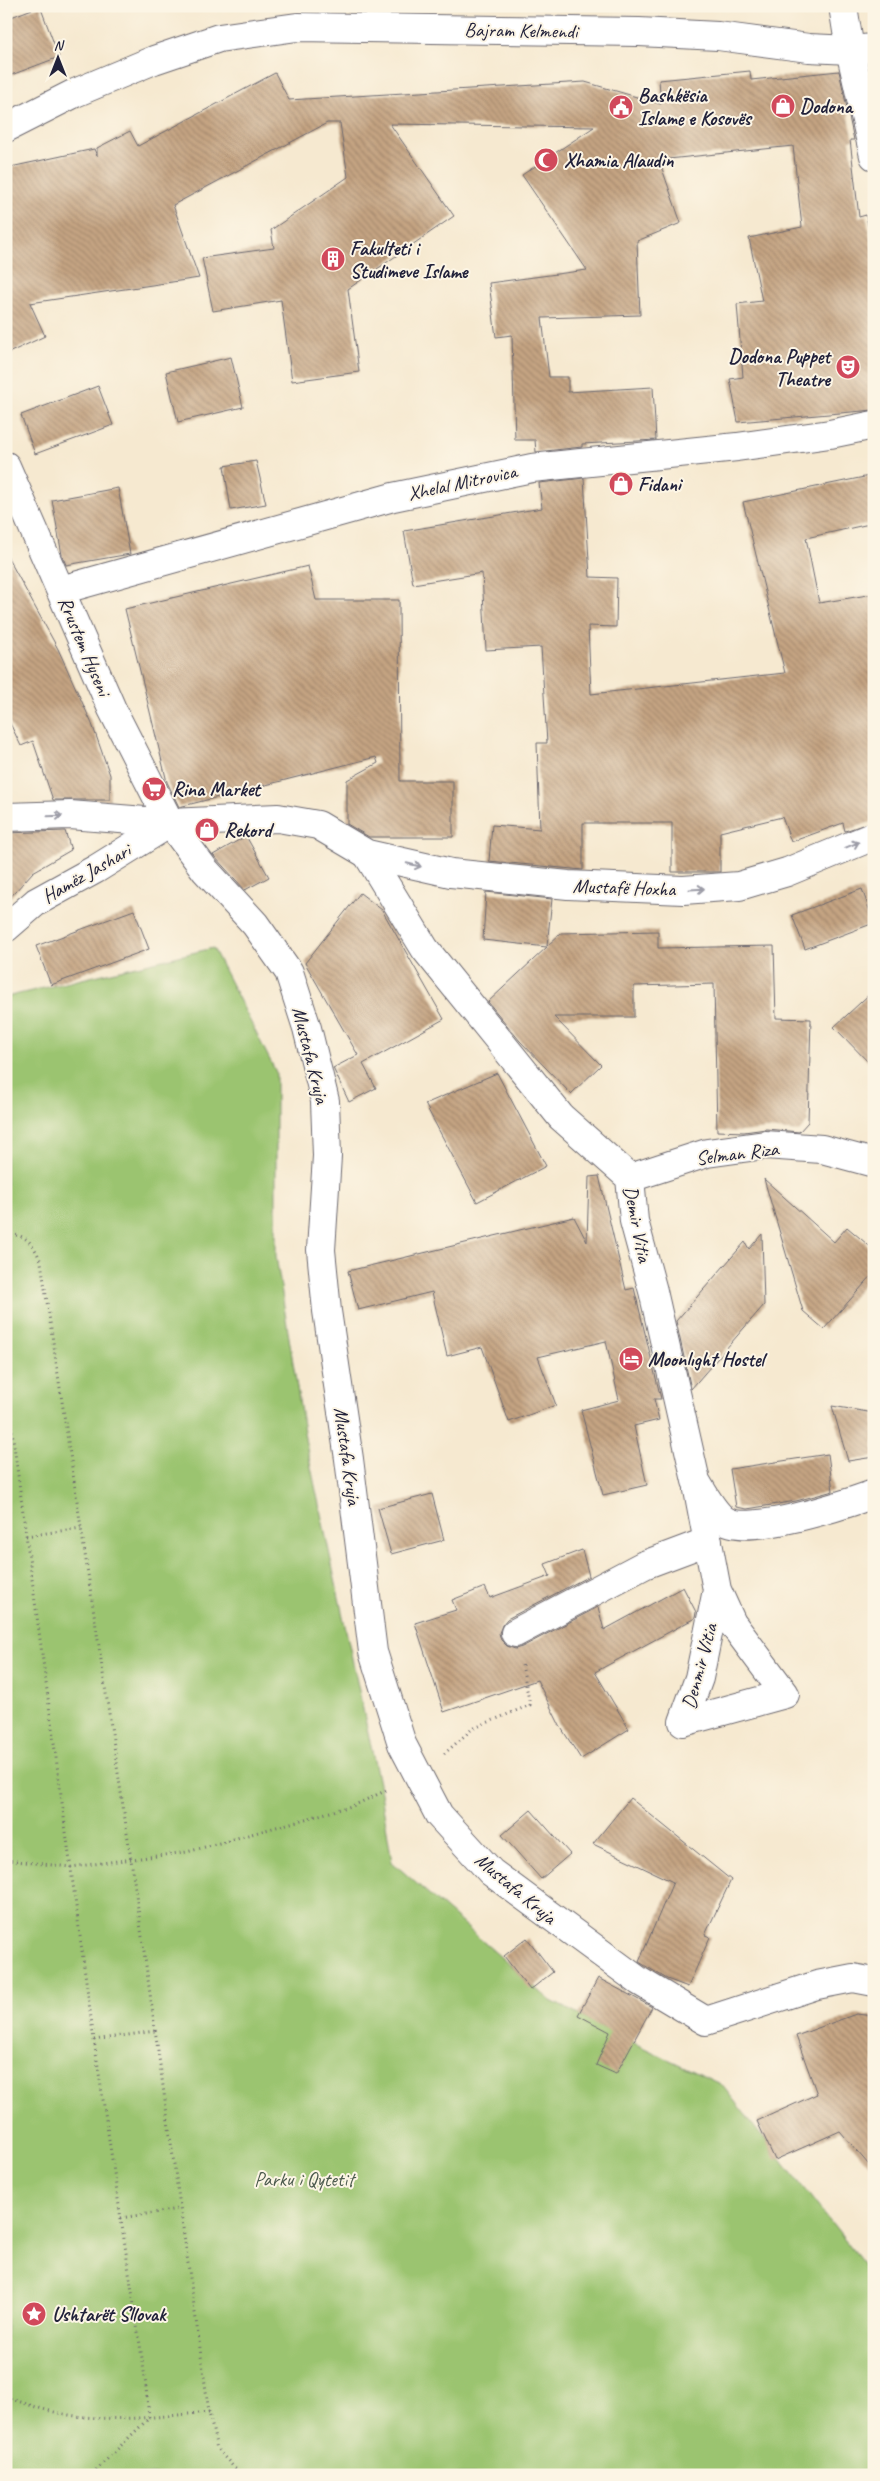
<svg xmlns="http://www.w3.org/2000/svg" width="880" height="2481" viewBox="0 0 880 2481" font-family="Caveat,sans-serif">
	<defs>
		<pattern id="building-back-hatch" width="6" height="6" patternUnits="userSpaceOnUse" patternTransform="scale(1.25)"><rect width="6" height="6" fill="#c5a482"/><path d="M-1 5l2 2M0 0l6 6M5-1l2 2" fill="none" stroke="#a0856c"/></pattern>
	</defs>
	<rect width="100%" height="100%" fill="#fcf5e5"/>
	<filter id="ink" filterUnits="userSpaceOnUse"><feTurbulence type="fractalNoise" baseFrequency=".02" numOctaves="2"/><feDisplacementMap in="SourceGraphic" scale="10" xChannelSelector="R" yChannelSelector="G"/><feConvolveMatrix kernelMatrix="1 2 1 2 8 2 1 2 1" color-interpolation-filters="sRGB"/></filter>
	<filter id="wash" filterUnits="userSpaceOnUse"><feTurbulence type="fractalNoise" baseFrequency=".0096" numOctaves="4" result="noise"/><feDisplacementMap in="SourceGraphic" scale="20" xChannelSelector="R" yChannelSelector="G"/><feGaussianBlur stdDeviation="1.12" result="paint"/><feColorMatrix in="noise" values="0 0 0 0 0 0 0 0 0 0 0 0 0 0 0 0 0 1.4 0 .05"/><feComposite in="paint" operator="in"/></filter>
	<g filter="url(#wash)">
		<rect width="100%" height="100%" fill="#f6e9d0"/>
		<polygon fill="#9bc470" stroke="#5e7356" points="213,948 276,1072 276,1256 306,1444 381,1793 392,1862 551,2001 640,2046 721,2084 874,2277 874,2475 6,2475 6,997"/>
		<g id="blocks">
			<g fill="url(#building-back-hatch)">
				<polygon points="40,6 59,57 6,77 6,19"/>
				<polygon points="750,71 751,80 839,71 854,140 850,140 859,217 866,215 874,256 874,410 738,422 730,379 743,377 737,304 762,301 749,238 802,227 793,146 659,160 681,223 637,241 640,315 542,318 549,377 568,377 568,392 653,387 656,440 582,444 582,447 536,452 535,440 515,440 512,335 496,337 489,283 587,270 522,175 594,127 390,124 454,216 348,289 359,372 292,381 281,300 213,311 202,258 274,248 271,230 348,177 340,123 327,123 173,205 199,278 30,303 45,336 6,354 6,168 94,149 97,156 97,148 130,131 138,146 275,73 289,100 585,82 661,104 659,80"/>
				<polygon points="231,357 243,407 178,422 166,372"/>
				<polygon points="98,386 113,425 35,454 21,415"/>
				<polygon points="256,461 266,504 231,510 224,466"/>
				<polygon points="874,475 874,523 806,538 819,603 874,594 874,821 845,831 843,823 791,842 782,817 720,832 720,872 672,872 672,823 583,823 583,870 489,861 492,825 540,829 537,743 547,743 541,647 486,650 482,573 413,584 404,531 542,508 539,483 584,478 590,577 617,578 616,627 588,626 591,694 785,673 743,502"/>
				<polygon points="118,488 130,554 66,565 62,555 52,500"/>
				<polygon points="6,554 58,649 92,724 110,775 110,800 53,800 33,741 21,746 6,715"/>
				<polygon points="308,566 316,600 399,600 400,781 453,781 453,837 369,837 347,824 347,780 378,763 376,757 179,807 167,782 125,609"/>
				<polygon points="65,831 71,850 33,872 6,902 6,833"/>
				<polygon points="246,836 269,877 245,890 213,855"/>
				<polygon points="862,889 874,923 805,949 792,915"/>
				<polygon points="486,892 552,899 547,946 561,933 658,931 658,948 774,946 776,1018 811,1019 808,1122 799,1132 766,1129 744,1132 717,1131 714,984 634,986 634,1017 554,1017 601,1065 571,1094 520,1041 488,1002 547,947 483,940"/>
				<polygon points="360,893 382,910 444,1019 363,1064 376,1088 349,1102 333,1068 358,1055 305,963"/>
				<polygon points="134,910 149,949 51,985 36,946"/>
				<polygon points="874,990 874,1068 834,1027"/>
				<polygon points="497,1073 546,1166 477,1202 425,1104"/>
				<polygon points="599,1176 626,1290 634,1288 661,1399 654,1399 659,1420 634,1426 647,1485 603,1495 581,1410 619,1400 606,1341 538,1357 556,1405 509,1422 482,1347 447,1356 432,1292 358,1310 348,1271 574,1217 587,1242 589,1177"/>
				<polygon points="764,1179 834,1242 847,1227 874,1250 874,1273 824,1329 803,1311"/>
				<polygon points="762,1234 764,1305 691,1389 676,1321 745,1242 749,1249"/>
				<polygon points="832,1406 874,1413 874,1457 848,1461"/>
				<polygon points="828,1454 833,1491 796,1501 747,1509 736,1507 730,1469"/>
				<polygon points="432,1494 444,1540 391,1554 378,1508"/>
				<polygon points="582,1550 589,1576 507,1619 502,1625 499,1633 501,1640 507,1646 515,1649 522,1647 598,1607 604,1630 683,1587 696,1612 695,1618 595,1672 629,1729 581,1759 560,1726 537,1680 444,1712 415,1623 456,1610 452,1600 485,1587 490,1598 550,1576 545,1564"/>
				<polygon points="630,1798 731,1880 705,1935 710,1937 688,1987 667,1979 639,1962 673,1882 593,1844"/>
				<polygon points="531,1810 570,1854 541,1879 502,1835"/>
				<polygon points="527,1938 553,1972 530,1990 504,1956"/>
				<polygon points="598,1978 652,2007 616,2074 596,2065 610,2032 578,2015"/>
				<polygon points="856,2014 874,2016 874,2171 840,2131 775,2160 757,2121 817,2094 796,2036"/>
			</g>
		</g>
	</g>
	<g filter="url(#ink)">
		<use href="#blocks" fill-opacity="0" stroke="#6c686f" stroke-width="1"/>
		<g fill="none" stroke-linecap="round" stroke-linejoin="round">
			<defs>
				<g id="minor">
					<polyline points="843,6 850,50 874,156"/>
					<polyline points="6,128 75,93 154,60 219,38 297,27 639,32 718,36 809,48 850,50 874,48"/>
					<polyline points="6,466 112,709 170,823 205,870 255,924 289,972 307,1028 325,1101 327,1156 321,1250 327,1311 349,1459 373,1652 402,1744 439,1815 491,1872 639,1981 706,2021 817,1985 853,1978 874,1982"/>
					<polyline points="61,590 393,497 532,468 737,447 830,434 874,425"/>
					<polyline points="6,817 70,815 170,823 278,818 318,825 367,854 451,873 568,885 683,890 739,886 787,872 874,836"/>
					<path d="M367,854L425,949L561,1117L630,1178L634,1221L653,1291L696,1481C704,1494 712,1510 723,1519C746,1538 846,1504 874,1494"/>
					<polyline points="6,928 36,902 96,869 170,823"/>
					<polyline points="630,1178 707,1153 765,1145 822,1149 874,1163"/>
					<polyline points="698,1490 717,1590 732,1623 785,1694 683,1722 699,1678 717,1590"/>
					<polyline points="515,1633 644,1565 708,1541"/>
				</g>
			</defs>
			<use href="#minor" stroke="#6c686f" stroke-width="30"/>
			<g stroke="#6c686f" stroke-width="3" stroke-dasharray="1 4" stroke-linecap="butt">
				<path d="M6,1236C26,1231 35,1247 41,1262L131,1859L209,2412"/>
				<polyline points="6,1386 94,2040 145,2378 149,2418 91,2475"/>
				<polyline points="26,1536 81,1528"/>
				<polyline points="444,1754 472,1729 530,1705 522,1665"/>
				<polyline points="6,1860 71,1867 187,1852 355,1805 387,1790"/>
				<polyline points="94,2040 155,2031"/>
				<polyline points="121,2218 178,2209"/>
				<path d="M6,2397C32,2406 58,2415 85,2417C126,2421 168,2416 209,2412L217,2449L241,2475"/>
			</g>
			<use href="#minor" stroke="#fff" stroke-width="28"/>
		</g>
		<defs><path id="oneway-shaft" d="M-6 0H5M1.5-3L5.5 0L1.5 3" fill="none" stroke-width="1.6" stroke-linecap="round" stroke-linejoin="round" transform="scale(1.25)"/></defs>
		<g stroke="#9c9ca7">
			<use href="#oneway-shaft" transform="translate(55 816) rotate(-2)"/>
			<use href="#oneway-shaft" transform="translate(852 845) rotate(-22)"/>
			<use href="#oneway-shaft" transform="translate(414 865) rotate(13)"/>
			<use href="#oneway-shaft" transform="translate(697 889) rotate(-3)"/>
		</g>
	</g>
	<defs>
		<symbol id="shop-disc" viewBox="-11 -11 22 22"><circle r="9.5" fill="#d1495b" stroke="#fcf5e5"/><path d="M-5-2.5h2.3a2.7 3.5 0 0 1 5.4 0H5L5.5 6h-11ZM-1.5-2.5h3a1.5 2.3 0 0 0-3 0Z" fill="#fff"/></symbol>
		<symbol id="civic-disc" viewBox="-11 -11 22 22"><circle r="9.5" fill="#d1495b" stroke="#fcf5e5"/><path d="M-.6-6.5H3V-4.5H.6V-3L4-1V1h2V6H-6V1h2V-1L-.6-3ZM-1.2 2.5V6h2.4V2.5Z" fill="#fff"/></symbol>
		<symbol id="mosque-disc" viewBox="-11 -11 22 22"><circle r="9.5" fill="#d1495b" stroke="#fcf5e5"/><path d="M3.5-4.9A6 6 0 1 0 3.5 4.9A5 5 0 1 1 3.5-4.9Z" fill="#fff"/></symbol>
		<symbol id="building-disc" viewBox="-11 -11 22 22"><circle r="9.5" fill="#d1495b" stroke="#fcf5e5"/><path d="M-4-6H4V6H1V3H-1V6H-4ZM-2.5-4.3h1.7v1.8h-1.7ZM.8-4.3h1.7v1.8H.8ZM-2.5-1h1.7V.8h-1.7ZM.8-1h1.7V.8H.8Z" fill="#fff"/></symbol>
		<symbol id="theatre-disc" viewBox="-11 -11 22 22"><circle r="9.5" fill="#d1495b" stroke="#fcf5e5"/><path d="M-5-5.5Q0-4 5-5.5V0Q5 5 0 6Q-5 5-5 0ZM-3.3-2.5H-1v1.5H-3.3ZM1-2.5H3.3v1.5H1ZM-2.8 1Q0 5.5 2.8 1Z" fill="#fff"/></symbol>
		<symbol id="supermarket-disc" viewBox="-11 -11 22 22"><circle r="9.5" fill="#d1495b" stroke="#fcf5e5"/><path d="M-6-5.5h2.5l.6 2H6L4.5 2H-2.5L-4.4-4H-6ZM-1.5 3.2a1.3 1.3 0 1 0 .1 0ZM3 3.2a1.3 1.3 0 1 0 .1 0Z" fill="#fff"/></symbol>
		<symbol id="hotel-disc" viewBox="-11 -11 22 22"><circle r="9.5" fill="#d1495b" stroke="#fcf5e5"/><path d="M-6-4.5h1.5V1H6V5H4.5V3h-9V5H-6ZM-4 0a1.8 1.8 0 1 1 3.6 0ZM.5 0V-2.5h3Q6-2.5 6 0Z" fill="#fff"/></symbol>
		<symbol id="sight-disc" viewBox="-11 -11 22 22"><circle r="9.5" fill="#d1495b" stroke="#fcf5e5"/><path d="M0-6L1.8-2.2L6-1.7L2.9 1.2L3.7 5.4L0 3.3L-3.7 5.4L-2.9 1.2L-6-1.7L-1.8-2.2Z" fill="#fff"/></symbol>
	</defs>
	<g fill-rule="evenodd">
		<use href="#shop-disc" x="769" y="92" width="28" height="28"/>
		<use href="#civic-disc" x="607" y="93" width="28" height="28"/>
		<use href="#mosque-disc" x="532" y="146" width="28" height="28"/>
		<use href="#building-disc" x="319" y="245" width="28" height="28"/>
		<use href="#theatre-disc" x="834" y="353" width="28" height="28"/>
		<use href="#shop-disc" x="607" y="470" width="28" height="28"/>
		<use href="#supermarket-disc" x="140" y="775" width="28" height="28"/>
		<use href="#shop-disc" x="193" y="816" width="28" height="28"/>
		<use href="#hotel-disc" x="617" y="1345" width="28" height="28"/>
		<use href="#sight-disc" x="20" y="2300" width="28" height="28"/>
	</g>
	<g text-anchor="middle" stroke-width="4" stroke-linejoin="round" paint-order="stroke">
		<g font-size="20" fill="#22223b" stroke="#fcf5e5">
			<text transform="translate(521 30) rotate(1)" y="7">Bajram Kelmendi</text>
			<text transform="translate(462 482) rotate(-12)" y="7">Xhelal Mitrovica</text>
			<text transform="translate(85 646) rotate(67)" y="7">Rrustem Hyseni</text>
			<text transform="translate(86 873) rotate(-30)" y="7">Hamëz Jashari</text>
			<text transform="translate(624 887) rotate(2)" y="7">Mustafë Hoxha</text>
			<text transform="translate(311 1055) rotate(76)" y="7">Mustafa Kruja</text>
			<text transform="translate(737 1153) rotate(-7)" y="7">Selman Riza</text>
			<text transform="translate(638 1224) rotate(79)" y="7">Demir Vitia</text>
			<text transform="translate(348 1456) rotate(82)" y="7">Mustafa Kruja</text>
			<text transform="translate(699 1666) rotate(-75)" y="7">Denmir Vitia</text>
			<text transform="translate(516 1888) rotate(40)" y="7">Mustafa Kruja</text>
		</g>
		<g font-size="20" font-weight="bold" fill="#22223b" stroke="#fcf5e5" text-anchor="start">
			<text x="638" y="102">Bashkësia<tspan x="638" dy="23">Islame e Kosovës</tspan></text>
			<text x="800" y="113">Dodona</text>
			<text x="564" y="167">Xhamia Alaudin</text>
			<text x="350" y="255">Fakulteti i<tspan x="350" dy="23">Studimeve Islame</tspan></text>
			<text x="830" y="363" text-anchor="end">Dodona Puppet<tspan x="830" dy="23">Theatre</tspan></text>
			<text x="638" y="491">Fidani</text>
			<text x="172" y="796">Rina Market</text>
			<text x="224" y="837">Rekord</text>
			<text x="648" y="1366">Moonlıght Hostel</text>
			<text x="52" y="2321">Ushtarët Sllovak</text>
		</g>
		<g font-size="20" fill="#4c5b4e" stroke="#fcf5e5">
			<text x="304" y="2186">Parku i Qytetit</text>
		</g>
	</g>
	<rect width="880" height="2481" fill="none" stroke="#fcf5e5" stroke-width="25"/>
	<g transform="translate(58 58)" stroke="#fcf5e5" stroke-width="4" paint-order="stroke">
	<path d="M0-4L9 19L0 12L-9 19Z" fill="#22223b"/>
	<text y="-8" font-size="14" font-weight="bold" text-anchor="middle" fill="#22223b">N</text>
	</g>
</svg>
